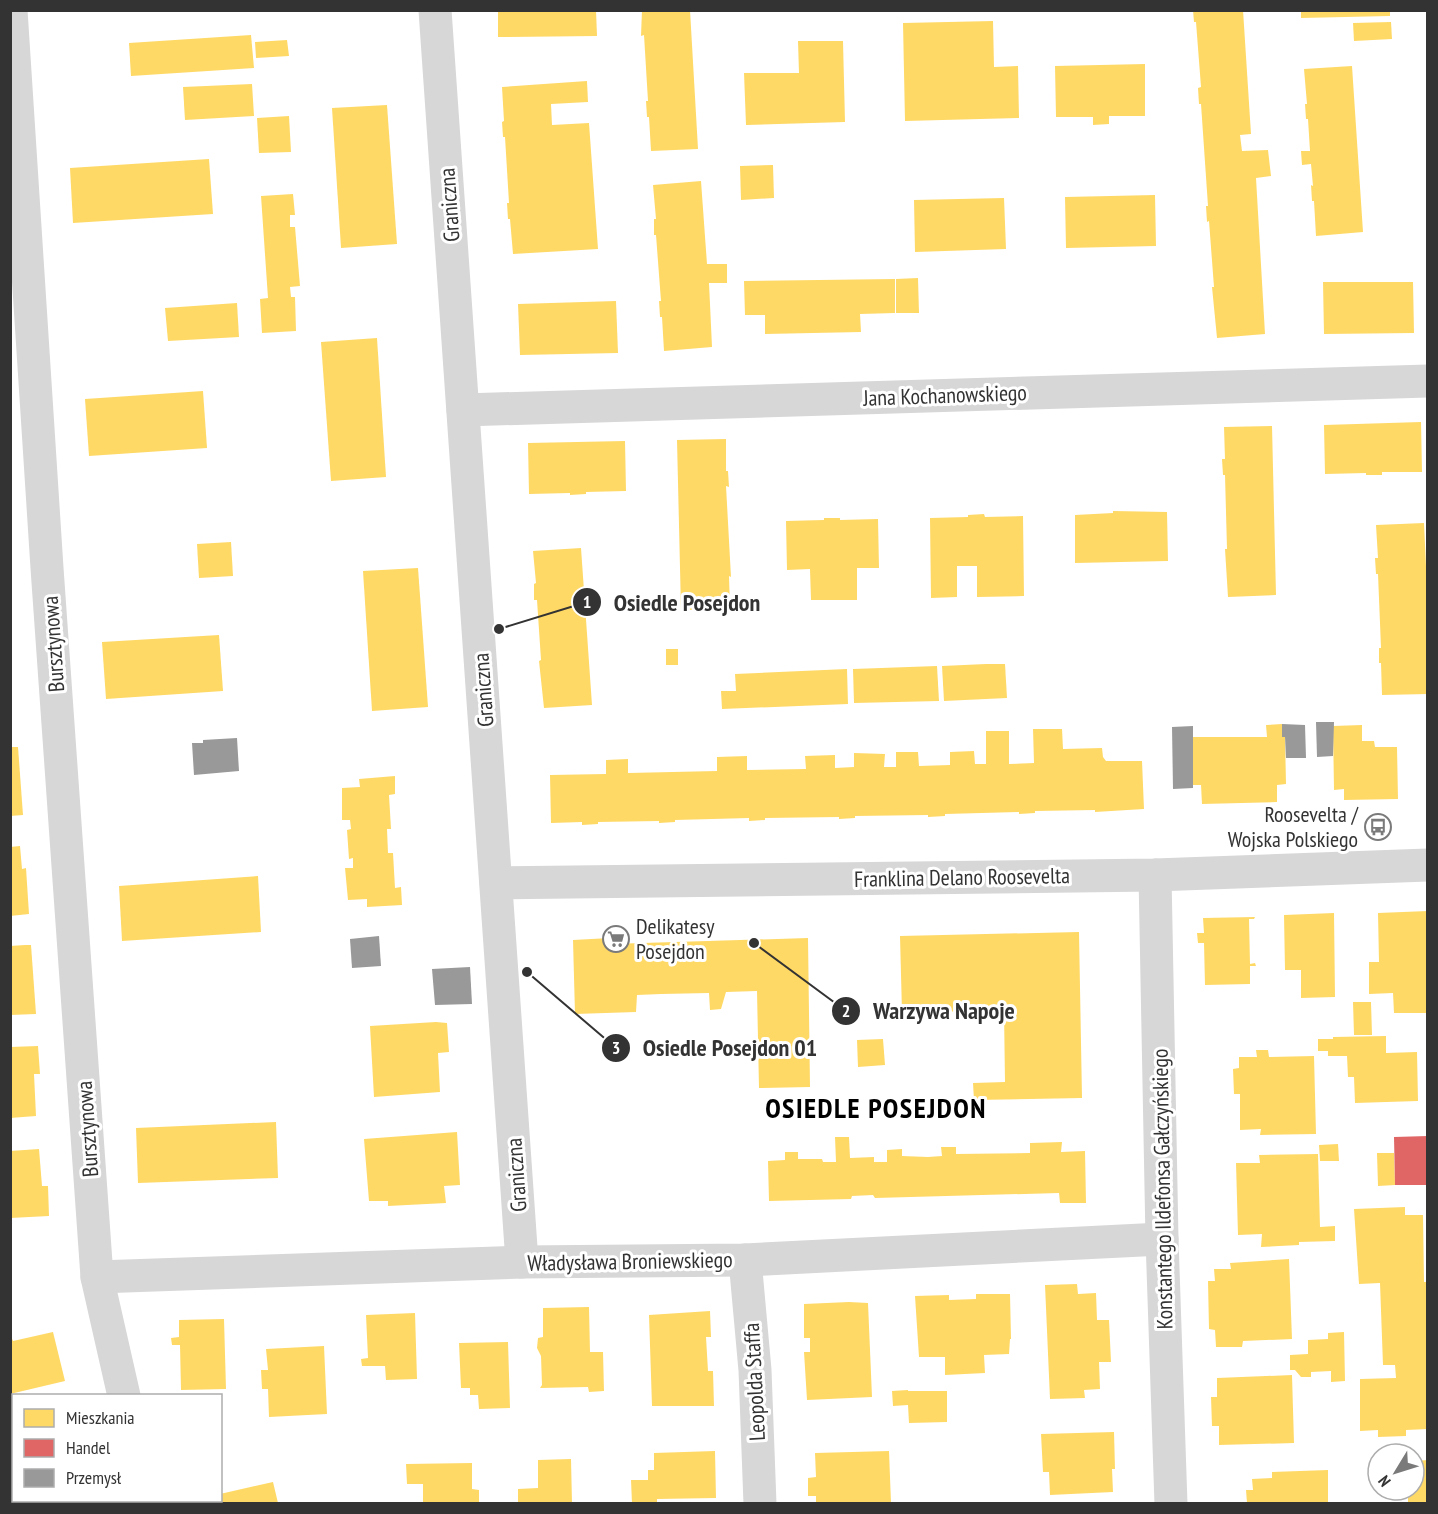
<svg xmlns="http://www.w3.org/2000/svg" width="1438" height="1514" viewBox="0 0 1438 1514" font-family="'PT Sans Narrow',sans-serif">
	<rect width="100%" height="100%" fill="#fff"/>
	<g fill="#ffd966">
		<polygon points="498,10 596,10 597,36 498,37"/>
		<polygon points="642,10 690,10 698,149 651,151 649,117 647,117 646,101 648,101 644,35 641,36"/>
		<polygon points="1193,10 1243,10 1251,134 1240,135 1242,151 1268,150 1271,176 1256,178 1265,334 1217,338 1212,287 1214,287 1209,221 1207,222 1206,206 1208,206 1201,104 1199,104 1198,88 1201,87 1196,22 1194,22"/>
		<polygon points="1301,10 1390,10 1390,16 1301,18"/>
		<polygon points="993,21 994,67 1018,66 1019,118 905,121 903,23"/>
		<polygon points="1391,22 1392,39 1354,41 1353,23"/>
		<polygon points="251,35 254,68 131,76 129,43"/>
		<polygon points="287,40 289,56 256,58 255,42"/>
		<polygon points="798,41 843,41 845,122 746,125 744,73 799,73"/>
		<polygon points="1145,64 1145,116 1109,116 1109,124 1093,125 1093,117 1056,117 1055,66"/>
		<polygon points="1352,66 1363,232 1316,236 1314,201 1312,201 1311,185 1313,186 1311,164 1302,165 1301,151 1310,151 1308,119 1306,119 1305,104 1307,104 1304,69"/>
		<polygon points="587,81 588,102 551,104 552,125 589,123 598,249 513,254 510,219 508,219 507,203 509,203 505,137 503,137 502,122 504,121 502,87"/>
		<polygon points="252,84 254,116 185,120 183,87"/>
		<polygon points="387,105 397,244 341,248 332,108"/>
		<polygon points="289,116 291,152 259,153 257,118"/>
		<polygon points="209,159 213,214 73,223 70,168"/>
		<polygon points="773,165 774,198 741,200 740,166"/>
		<polygon points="701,181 707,264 727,264 727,283 709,283 712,347 664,351 662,317 660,317 659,301 661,301 656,235 654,235 654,219 656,219 653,185"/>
		<polygon points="293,194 295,215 290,215 290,227 295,227 300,286 290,287 291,297 295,297 296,331 262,333 260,299 268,298 261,196"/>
		<polygon points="1155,195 1156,246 1066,248 1065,197"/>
		<polygon points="1004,198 1006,249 915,252 914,200"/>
		<polygon points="918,278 919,313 896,313 896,279"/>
		<polygon points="895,279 895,313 860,314 861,332 765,334 765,315 745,315 744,281"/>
		<polygon points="1323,282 1413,282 1414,333 1324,334"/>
		<polygon points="616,301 618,353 520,355 518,304"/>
		<polygon points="237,303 239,337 168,341 165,308"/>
		<polygon points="377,338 386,477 331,481 321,342"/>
		<polygon points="203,391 207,448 89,456 85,399"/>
		<polygon points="1421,422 1422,472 1382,472 1382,475 1366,475 1366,473 1325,474 1324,425"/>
		<polygon points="1272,426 1276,595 1228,597 1225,549 1227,549 1225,475 1223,475 1222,459 1225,459 1224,427"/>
		<polygon points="726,439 726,471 728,471 729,487 726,486 731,577 729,576 730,609 681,610 677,440"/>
		<polygon points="625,441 626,491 586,492 586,494 570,495 570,493 529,494 528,443"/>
		<polygon points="1113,511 1167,512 1168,561 1075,563 1075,515 1113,513"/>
		<polygon points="984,514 985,517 1023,516 1024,596 977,597 977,566 957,566 957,597 931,598 930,518 968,517 968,515"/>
		<polygon points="824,518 840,518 840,520 878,519 879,568 857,568 857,600 811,600 810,569 787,570 786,521 824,520"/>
		<polygon points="1424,523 1428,609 1428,694 1382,695 1381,663 1379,663 1379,648 1381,648 1378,574 1376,574 1375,558 1378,558 1376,525"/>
		<polygon points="231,542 233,576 199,578 197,544"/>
		<polygon points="581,548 592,705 544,708 539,661 541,660 537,600 534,600 534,584 536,583 533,551"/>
		<polygon points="418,568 428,707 372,711 363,571"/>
		<polygon points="219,635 223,691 106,699 102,642"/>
		<rect x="666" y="649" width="12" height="16"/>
		<polygon points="986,664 1005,664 1007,698 944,701 942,666"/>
		<polygon points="937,666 939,701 854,703 853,669"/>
		<polygon points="847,669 848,704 722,709 721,691 736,691 735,674"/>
		<polygon points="1282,724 1282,737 1285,737 1286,784 1277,785 1277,802 1202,804 1201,785 1193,785 1192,737 1267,737 1266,725"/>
		<polygon points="1362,725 1362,741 1374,741 1375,747 1397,747 1398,799 1344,800 1344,789 1334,790 1333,726"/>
		<polygon points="1033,729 1062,729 1063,749 1102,748 1103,757 1106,761 1142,761 1144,809 1095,812 1095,810 1035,811 1035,813 1019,814 1019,812 945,814 945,816 928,817 928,815 855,816 855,818 839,819 839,817 765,818 765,820 749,821 749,818 675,820 675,822 659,823 659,821 598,822 598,824 582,825 582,822 551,823 550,775 606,774 606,760 628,759 628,773 717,771 717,757 747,756 747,770 806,769 805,756 835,755 835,768 854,767 854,753 885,754 884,767 896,767 896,752 918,752 919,766 950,765 950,752 974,751 975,764 986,764 986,731 1009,731 1009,764 1034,763"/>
		<polygon points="10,747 18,747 23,815 10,816"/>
		<polygon points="395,776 395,794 389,795 391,829 387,829 388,853 393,853 395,888 401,887 402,905 367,907 367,899 348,900 345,868 353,868 353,858 349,859 347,830 351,829 350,820 342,820 342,788 360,787 359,779"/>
		<polygon points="20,846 22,869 26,868 29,914 10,916 10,847"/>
		<polygon points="258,876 261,932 122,941 119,886"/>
		<polygon points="1428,911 1428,1013 1394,1013 1393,993 1369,994 1369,962 1379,962 1378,913"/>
		<polygon points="1334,913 1335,997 1301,998 1301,970 1285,970 1284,915"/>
		<polygon points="1255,917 1254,919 1249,919 1250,964 1255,963 1256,966 1250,966 1250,984 1205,985 1204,943 1198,943 1197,933 1204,933 1203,918"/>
		<polygon points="1079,932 1082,1098 974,1100 973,1083 1005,1082 1004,1010 902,1013 900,936"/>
		<polygon points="610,938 610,944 808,938 810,1087 759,1088 757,991 726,992 721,1009 710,1010 709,993 661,994 637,995 636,1012 575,1014 573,940"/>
		<polygon points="25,945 31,945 36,1014 10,1015 10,946"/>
		<polygon points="1353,1002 1371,1002 1372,1035 1354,1035"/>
		<polygon points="436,1022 447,1023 449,1052 438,1053 440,1092 374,1097 370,1026"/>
		<polygon points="1386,1036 1386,1053 1417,1052 1418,1101 1355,1103 1354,1077 1348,1077 1347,1056 1328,1056 1328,1051 1318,1051 1318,1039 1333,1039 1333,1037"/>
		<polygon points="883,1039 885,1065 858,1067 857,1040"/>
		<polygon points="38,1046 40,1074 34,1074 36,1116 10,1118 10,1047"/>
		<polygon points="1256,1050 1268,1050 1269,1057 1314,1056 1316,1134 1260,1135 1261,1129 1240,1130 1240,1094 1234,1094 1233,1069 1239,1068 1239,1057 1257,1057"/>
		<polygon points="276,1122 278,1178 138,1183 136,1128"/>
		<polygon points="457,1132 460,1185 444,1186 446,1203 388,1206 388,1201 369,1201 364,1139"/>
		<polygon points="835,1137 849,1137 850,1158 874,1157 874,1162 887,1162 887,1150 902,1149 902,1156 928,1157 942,1156 941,1147 956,1147 956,1154 1030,1153 1030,1143 1062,1142 1061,1152 1085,1151 1086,1203 1060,1203 1059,1193 875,1198 873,1195 852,1196 851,1199 769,1201 768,1161 785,1160 785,1152 798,1152 798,1159 822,1159 823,1162 836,1162"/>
		<polygon points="1338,1144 1339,1161 1320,1161 1319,1145"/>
		<polygon points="39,1149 42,1186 48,1186 49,1216 10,1218 10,1151"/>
		<polygon points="1377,1153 1394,1153 1395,1185 1378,1186"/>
		<polygon points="1318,1154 1320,1227 1335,1226 1335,1241 1299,1242 1299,1245 1261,1247 1262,1234 1238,1235 1236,1163 1260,1163 1259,1155"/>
		<polygon points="1405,1207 1405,1215 1423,1215 1424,1282 1428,1282 1428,1429 1406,1430 1406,1436 1378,1437 1378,1430 1360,1431 1360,1379 1396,1378 1395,1365 1383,1365 1380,1283 1359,1284 1354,1209"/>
		<polygon points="1289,1259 1292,1339 1243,1341 1242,1347 1216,1347 1215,1330 1209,1329 1208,1281 1215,1281 1214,1269 1231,1269 1230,1263"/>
		<polygon points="1077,1284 1078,1294 1096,1293 1097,1320 1109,1320 1111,1362 1099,1362 1100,1389 1084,1390 1085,1398 1050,1399 1045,1285"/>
		<polygon points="976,1294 1010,1294 1011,1339 1010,1339 1009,1354 984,1355 985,1373 945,1375 945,1357 919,1357 915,1296 949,1295 949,1300 976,1299"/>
		<polygon points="849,1302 868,1303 872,1397 807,1400 804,1352 810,1352 810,1338 804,1338 804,1304"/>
		<polygon points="589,1307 590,1352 603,1352 604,1391 589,1392 588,1387 540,1388 542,1385 541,1356 537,1348 538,1338 543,1337 543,1308"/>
		<polygon points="710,1311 711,1337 706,1337 708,1371 713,1371 714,1406 652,1406 649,1315"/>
		<polygon points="415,1313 417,1379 386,1380 385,1366 362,1366 361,1359 368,1358 366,1315"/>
		<polygon points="224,1319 226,1389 181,1390 180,1345 172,1345 171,1338 179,1337 179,1320"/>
		<polygon points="53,1332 65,1381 10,1394 10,1334 13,1341"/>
		<polygon points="1344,1332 1345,1381 1331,1382 1331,1371 1311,1372 1311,1377 1301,1377 1295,1370 1290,1370 1290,1355 1308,1354 1308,1340 1328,1339 1328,1333"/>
		<polygon points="508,1342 510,1408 479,1409 478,1395 470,1395 470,1388 461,1388 459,1343"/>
		<polygon points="324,1346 327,1414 269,1417 268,1389 262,1389 261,1370 268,1370 266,1349"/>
		<polygon points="1292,1375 1294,1443 1219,1445 1219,1426 1212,1426 1211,1397 1217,1397 1217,1378"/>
		<polygon points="908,1390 908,1391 947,1391 947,1422 909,1423 908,1405 893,1406 892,1391"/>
		<polygon points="1114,1432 1115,1469 1112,1469 1113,1492 1050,1495 1049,1472 1043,1472 1041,1434"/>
		<polygon points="715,1451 716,1498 657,1499 657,1503 632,1503 631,1480 648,1480 648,1470 654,1470 654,1453"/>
		<polygon points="889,1451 891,1503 816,1503 816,1496 808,1496 808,1478 816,1477 815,1453"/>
		<polygon points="571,1459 572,1503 518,1503 518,1489 538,1488 538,1460"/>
		<polygon points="1428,1460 1428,1503 1408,1503 1408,1490 1414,1490 1414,1461"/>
		<polygon points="472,1463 472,1489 479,1490 479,1503 423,1503 423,1484 407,1484 406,1464"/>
		<polygon points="1328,1470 1328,1503 1247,1503 1246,1490 1253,1490 1252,1479 1272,1478 1272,1472"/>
		<polygon points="273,1482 278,1503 206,1503 205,1500 220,1500 220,1494"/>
	</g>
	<polygon fill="#e06666" points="1428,1136 1428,1185 1395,1185 1394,1137"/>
	<g fill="#999">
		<polygon points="1316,722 1334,722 1333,756 1317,757"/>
		<polygon points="1282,724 1305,725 1306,758 1286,758 1285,737 1282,737"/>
		<polygon points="1193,726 1193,788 1173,789 1172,727"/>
		<polygon points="237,738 239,771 194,775 192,743 203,743 203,740"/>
		<polygon points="379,936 381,966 352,968 350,939"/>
		<polygon points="470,967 472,1004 435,1005 432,969"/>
	</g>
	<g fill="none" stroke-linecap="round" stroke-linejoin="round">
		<g stroke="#d7d7d7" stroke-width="33">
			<polyline points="11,10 47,568 97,1277 124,1396"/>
			<polyline points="435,10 522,1262"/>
			<polyline points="463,410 1428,381"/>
			<polyline points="1155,875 1162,1239 1171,1504"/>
			<polyline points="496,883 1155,875 1428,865"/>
			<polyline points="745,1260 755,1370 760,1504"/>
			<polyline points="97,1277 522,1262 745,1260 1162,1239"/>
			<polyline points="148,1500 148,1504"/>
		</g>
	</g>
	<defs>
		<symbol id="bus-ring" viewBox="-11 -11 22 22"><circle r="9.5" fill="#fff" stroke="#7a7a7a" stroke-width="1.5"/><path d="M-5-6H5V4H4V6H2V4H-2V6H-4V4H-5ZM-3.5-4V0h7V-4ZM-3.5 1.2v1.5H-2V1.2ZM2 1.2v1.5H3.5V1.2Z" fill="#7a7a7a"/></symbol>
		<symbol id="supermarket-ring" viewBox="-11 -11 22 22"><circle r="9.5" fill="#fff" stroke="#7a7a7a" stroke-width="1.5"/><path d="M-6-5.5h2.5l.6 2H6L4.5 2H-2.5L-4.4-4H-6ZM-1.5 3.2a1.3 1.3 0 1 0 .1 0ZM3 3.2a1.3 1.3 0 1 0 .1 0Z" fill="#7a7a7a"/></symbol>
	</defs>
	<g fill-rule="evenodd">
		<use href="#bus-ring" x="1363" y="812" width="30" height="30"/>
		<use href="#supermarket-ring" x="601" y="924" width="30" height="30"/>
	</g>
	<g text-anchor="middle" stroke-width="6" stroke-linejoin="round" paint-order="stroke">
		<g font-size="22" fill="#333" stroke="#fff">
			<text transform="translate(449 205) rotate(-94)" y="8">Graniczna</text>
			<text transform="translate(945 395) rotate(-2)" y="8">Jana Kochanowskiego</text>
			<text transform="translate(53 644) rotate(-94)" y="8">Bursztynowa</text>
			<text transform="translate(483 690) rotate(-94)" y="8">Graniczna</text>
			<text transform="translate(962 877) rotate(-1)" y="8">Franklina Delano Roosevelta</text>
			<text transform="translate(87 1129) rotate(-94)" y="8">Bursztynowa</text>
			<text transform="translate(516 1175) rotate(-94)" y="8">Graniczna</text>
			<text transform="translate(1162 1189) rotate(-91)" y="8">Konstantego Ildefonsa Gałczyńskiego</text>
			<text transform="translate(630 1261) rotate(-1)" y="8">Władysława Broniewskiego</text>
			<text transform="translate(754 1382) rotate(-93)" y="8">Leopolda Staffa</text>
		</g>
		<g font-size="22" fill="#333" stroke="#fff" text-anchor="end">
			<text x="1358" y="822">Roosevelta /<tspan x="1358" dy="25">Wojska Polskiego</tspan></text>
			<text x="636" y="934" text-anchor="start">Delikatesy<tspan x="636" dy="25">Posejdon</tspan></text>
		</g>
		<g font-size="28" font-weight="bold" letter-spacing="1.5" fill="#000" stroke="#fff">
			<text x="876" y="1118">OSIEDLE POSEJDON</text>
		</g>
	</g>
	<path fill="none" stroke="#333" stroke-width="2" d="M499 629L587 602M754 943L846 1011M527 972L616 1048"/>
	<g fill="#333" stroke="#fff" stroke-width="2">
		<circle cx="499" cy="629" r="6"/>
		<circle cx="754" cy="943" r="6"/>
		<circle cx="527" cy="972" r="6"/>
		<circle cx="587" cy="602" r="15"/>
		<circle cx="846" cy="1011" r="15"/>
		<circle cx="616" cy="1048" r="15"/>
	</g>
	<g font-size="18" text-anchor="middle" font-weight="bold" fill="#fff">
		<text x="587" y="608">1</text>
		<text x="846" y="1017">2</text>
		<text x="616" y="1054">3</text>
	</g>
	<g font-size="24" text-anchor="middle" font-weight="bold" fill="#333" stroke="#fff" stroke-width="6" stroke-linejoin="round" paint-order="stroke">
		<text x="687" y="611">Osiedle Posejdon</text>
		<text x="944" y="1019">Warzywa Napoje</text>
		<text x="730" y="1056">Osiedle Posejdon 01</text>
	</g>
	<rect width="1438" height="1514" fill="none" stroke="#333333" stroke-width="24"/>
	<rect x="12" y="1394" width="210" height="108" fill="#ffffff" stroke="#adadad" stroke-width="1.5"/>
	<rect x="24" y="1409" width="30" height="18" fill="#ffd966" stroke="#adadad" stroke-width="1.5"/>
	<text x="66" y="1424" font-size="18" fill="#333333">Mieszkania</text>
	<rect x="24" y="1439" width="30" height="18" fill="#e06666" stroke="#adadad" stroke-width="1.5"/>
	<text x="66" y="1454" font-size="18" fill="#333333">Handel</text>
	<rect x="24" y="1469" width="30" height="18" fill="#999999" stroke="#adadad" stroke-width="1.5"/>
	<text x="66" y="1484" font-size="18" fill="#333333">Przemysł</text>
	<g transform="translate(1396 1472) rotate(232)"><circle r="28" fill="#ffffff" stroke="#adadad" stroke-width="1.5"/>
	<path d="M0-4.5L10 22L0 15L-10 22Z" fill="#7a7a7a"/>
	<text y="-9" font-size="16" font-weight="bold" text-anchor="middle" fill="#333333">N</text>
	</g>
</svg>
